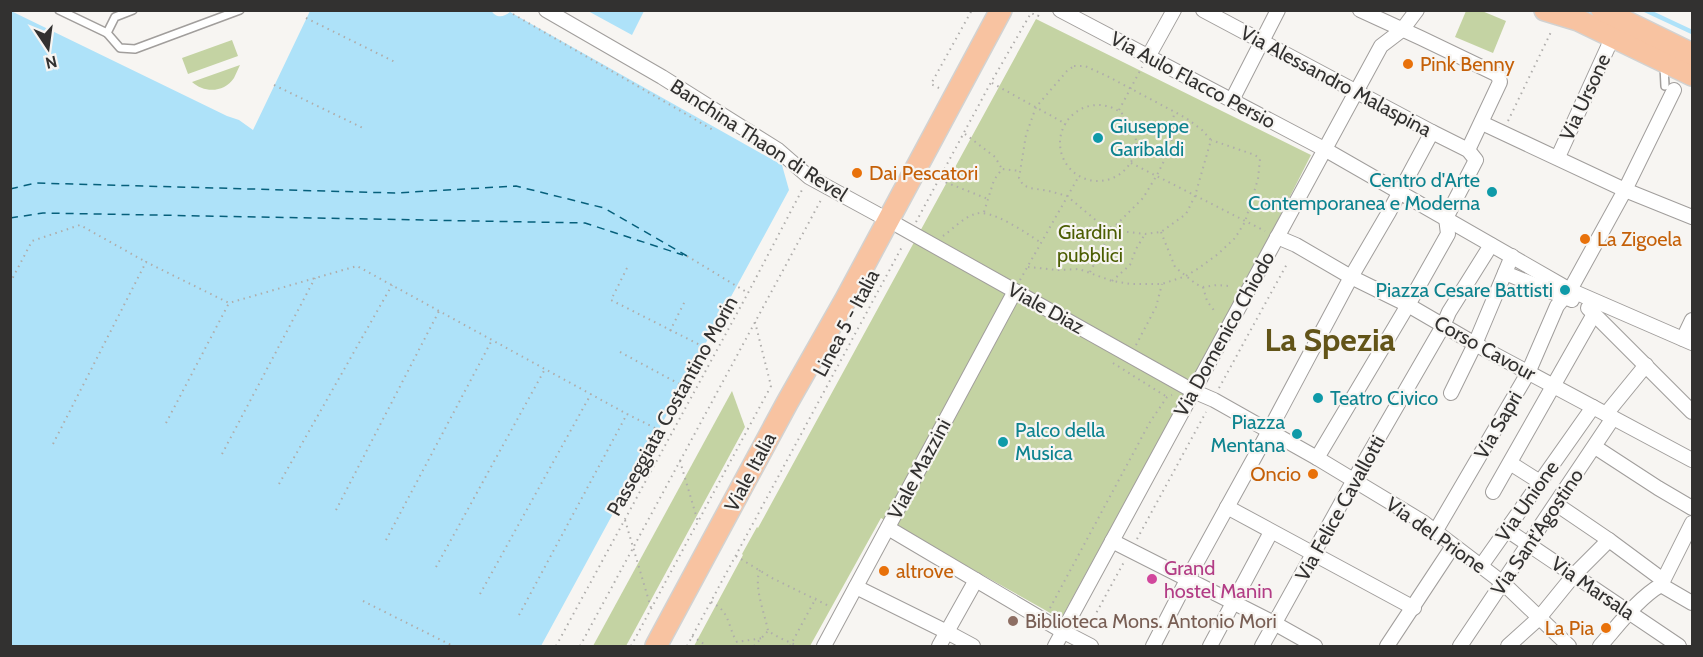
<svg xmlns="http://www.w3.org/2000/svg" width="1703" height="657" viewBox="0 0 1703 657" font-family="Cabin,sans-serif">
	<rect width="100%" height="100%" fill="#f7f5f2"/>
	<g fill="#c4d3a3">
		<polygon points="1466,11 1482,11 1506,21 1493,53 1455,37"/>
		<polygon points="1036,19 1311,155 1267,242 1061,619 881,518 810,646 694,646 743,555 742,554 757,527 758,528"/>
		<polygon points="232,40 238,56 188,74 182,58"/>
		<path d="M240,65C238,69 236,74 234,78C224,93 204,93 192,82Z"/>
		<polygon points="732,391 745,427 626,646 593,646"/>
	</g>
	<g fill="#aee2f9">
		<path d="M491,10C496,19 504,17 510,12L782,165L789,190L541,646H11V11L227,116L239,120L253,130L310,11Z"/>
		<polygon points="588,11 644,11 632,35"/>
	</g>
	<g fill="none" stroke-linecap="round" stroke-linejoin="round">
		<polyline stroke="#aee2f9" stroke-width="4.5" points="1645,10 1692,32"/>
		<g stroke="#06607c" stroke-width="1.5" stroke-dasharray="8 6" stroke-linecap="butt">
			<polyline points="10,189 36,183 395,193 516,186 604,208 687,256"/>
			<polyline points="10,218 43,213 585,223 683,255"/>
		</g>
		<defs>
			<g id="lane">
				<polyline points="59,10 107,33"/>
				<polyline points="133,10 115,17 107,33 120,48 135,49 240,10"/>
				<polyline points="1664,66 1665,86"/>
			</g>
			<g id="street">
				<polyline points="546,10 662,77 778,150 809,177 888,220"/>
				<polyline points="1060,10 1326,150 1570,290 1692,343"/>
				<polyline points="1203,10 1432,132 1468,150 1476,160 1446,218 1448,234 1408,305 1317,458"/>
				<polyline points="1360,10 1421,38 1498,75 1500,82 1468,150"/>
				<polyline points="1148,57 1174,10"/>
				<polyline points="1232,100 1278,10"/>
				<polyline points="1482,123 1625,190 1692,217"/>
				<polyline points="1558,157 1613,36"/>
				<polyline points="899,226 1193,391 1214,400 1317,458 1423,522 1503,583 1569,646"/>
				<polyline points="1277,237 1296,245 1351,277 1408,305 1475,344 1692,460"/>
				<polyline points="1505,273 1572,300"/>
				<polyline points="1588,308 1692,412"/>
				<polyline points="1683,339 1692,320"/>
				<polyline points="1451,393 1475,344 1512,256"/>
				<polyline points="1606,414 1646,365"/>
				<polyline points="1595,447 1658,488 1692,508"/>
				<polyline points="1510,463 1540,482"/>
				<polyline points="1493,492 1594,314"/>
				<polyline points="1556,504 1609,540 1663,580"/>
				<polyline points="1227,507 1414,608"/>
				<polyline points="888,528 1062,631 1091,646"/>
				<polyline points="1507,530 1679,646"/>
				<polyline points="1435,532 1528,373 1557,306 1570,290 1625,190 1674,90"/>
				<polyline points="1112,541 1274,623 1315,646"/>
				<polyline points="1481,566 1593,407"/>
				<polyline points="1661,585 1692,523"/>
				<polyline points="1661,585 1692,603"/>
				<polyline points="856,587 947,632 973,646"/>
				<polyline points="824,646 1015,291"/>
				<polyline points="939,646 976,580"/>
				<polyline points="1055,646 1381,46 1402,30 1417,10"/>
				<polyline points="1153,646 1187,580 1269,431 1351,277 1389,212 1432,132"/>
				<polyline points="1210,646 1271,532"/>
				<polyline points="1262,646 1354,480 1443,326 1449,312 1491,245"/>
				<polyline points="1387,646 1453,546"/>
				<polyline points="1460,646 1613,418"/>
				<polyline points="1508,646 1539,618 1574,575 1609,540"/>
				<path d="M1600,646C1617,627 1638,598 1661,585"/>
			</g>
			<g id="primary">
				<polyline points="1545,10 1578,20 1692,75"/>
				<polyline points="1602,10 1692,54"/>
				<polyline points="656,646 787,403 846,299 1001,10"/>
			</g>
		</defs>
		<use href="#lane" stroke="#a19e9c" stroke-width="10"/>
		<use href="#street" stroke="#a19e9c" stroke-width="16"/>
		<use href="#primary" stroke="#d2d2d1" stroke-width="24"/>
		<g stroke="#afadab" stroke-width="2" stroke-dasharray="1.5 4.5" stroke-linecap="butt">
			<polyline points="513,14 715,131"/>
			<polyline points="306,18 395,62"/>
			<polygon points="1074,66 1085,66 1107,76 1186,118 1202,130 1211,140 1195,196 1186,214 1161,232 1145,234 1119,231 1098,222 1067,196 1049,191 1030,188 1023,185 1019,178 1026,135 1036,107 1067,71"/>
			<polyline points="992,83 1066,124"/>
			<polyline points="274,85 365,129"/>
			<polyline points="939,88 931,84 972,10"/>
			<circle cx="1098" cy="143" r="38"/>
			<polyline points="1119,110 1142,67"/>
			<polyline points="1508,121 1551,32"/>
			<polyline points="965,134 995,157 1002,169"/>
			<polyline points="1131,163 1265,231"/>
			<polyline points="940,180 988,199"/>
			<polyline points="1268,208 1275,212"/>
			<polyline points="984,212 994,180 1002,169 1020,171"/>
			<polyline points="916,222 989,86 1031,13 1038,16 1041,10"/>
			<polyline points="1161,232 1175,267 1186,276 1196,284 1203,287 1217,285 1229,286"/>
			<path d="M943,236C953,229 964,217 975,214C991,208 1026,233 1040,242"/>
			<polyline points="687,256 748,293"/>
			<polyline points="1028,267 1058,270 1079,269 1112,281 1131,284 1162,284 1186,276 1199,268 1218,254 1235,238 1245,222 1258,179 1260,159 1255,155 1211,140"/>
			<polyline points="627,268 611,300 704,347"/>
			<polyline points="1090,272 1113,228 1143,198 1157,175 1164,161 1172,139 1174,112"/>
			<polyline points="1020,280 1079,176"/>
			<polyline points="1112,281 1130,265 1136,249 1145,234"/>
			<polyline points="10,283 32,241 80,225 146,262"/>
			<polyline points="1203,287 1207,301 1216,313"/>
			<polyline points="670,331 686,299"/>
			<polyline points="1136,345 1156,307 1162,284"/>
			<polyline points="620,352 683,386"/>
			<polyline points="1113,363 1167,397"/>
			<polyline points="1219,388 1288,262"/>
			<polyline points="166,423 229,303"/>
			<polyline points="53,444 146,262 229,303 357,266 627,414 659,430"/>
			<polyline points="222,454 315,278"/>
			<polyline points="680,461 821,200"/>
			<polyline points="279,484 392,285"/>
			<polyline points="336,510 439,311"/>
			<polyline points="625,520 651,608"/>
			<polyline points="1137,539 1206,412"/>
			<polyline points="386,540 492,340"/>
			<polyline points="736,556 772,578 831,607"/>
			<polyline points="436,567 545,369"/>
			<path d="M760,570C753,586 765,614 768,631L780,638L798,646"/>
			<polyline points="480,594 591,394"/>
			<polyline points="363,601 453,646"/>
			<path d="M711,602C731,612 727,626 737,642L763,638"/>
			<polyline points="1050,608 1150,422 1167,397 1172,395"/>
			<polyline points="519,615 627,414"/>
			<polyline points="1088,628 1124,562"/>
			<polyline points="692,636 707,646"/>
			<polyline points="556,646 748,293 802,190"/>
			<polyline points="580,646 680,461 698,522"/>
			<polyline points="631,646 771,386 755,322"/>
			<polyline points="687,646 903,245"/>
			<polyline points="754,646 768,631"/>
			<polyline points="790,646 816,598"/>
		</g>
		<use href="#lane" stroke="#fff" stroke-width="7"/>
		<use href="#street" stroke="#fff" stroke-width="14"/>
		<use href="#primary" stroke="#f8c3a1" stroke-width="21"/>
	</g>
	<g fill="#e8710a" stroke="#f7f5f2" stroke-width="2">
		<circle cx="1408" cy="64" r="6"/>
		<circle cx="857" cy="173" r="6"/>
		<circle cx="1585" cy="239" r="6"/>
		<circle cx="1313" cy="474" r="6"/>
		<circle cx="884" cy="571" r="6"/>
		<circle cx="1606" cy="628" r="6"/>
	</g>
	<g fill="#0f9aa8" stroke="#f7f5f2" stroke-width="2">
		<circle cx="1098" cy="138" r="6"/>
		<circle cx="1492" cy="192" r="6"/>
		<circle cx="1565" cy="290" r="6"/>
		<circle cx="1318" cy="398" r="6"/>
		<circle cx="1297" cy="434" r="6"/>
		<circle cx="1003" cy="442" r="6"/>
	</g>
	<circle fill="#d1479c" stroke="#f7f5f2" stroke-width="2" cx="1152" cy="579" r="6"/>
	<circle fill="#8d6e63" stroke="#f7f5f2" stroke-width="2" cx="1013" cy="621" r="6"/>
	<g text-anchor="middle" stroke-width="4.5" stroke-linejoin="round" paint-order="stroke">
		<g font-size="20" fill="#c56008" stroke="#f7f5f2" text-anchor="start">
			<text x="1420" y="71">Pink Benny</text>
			<text x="869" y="180">Dai Pescatori</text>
			<text x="1597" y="246">La Zigoela</text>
			<text x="1301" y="481" text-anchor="end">Oncio</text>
			<text x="896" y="578">altrove</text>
			<text x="1594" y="635" text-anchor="end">La Pia</text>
		</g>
		<g font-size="20" fill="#323130" stroke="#f7f5f2">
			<text transform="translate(1193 80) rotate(28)" y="7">Via Aulo Flacco Persio</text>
			<text transform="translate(1336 81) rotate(28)" y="7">Via Alessandro Malaspina</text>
			<text transform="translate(1585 97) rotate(-65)" y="7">Via Ursone</text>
			<text transform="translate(759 140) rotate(33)" y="7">Banchina Thaon di Revel</text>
			<text transform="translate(1046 308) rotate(29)" y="7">Viale Diaz</text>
			<text transform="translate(846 323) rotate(-62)" y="7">Linea 5 - Italia</text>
			<text transform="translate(1224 334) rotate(-61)" y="7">Via Domenico Chiodo</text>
			<text transform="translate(1485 348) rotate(29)" y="7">Corso Cavour</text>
			<text transform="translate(672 406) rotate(-61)" y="7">Passeggiata Costantino Morin</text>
			<text transform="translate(1498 425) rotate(-60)" y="7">Via Sapri</text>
			<text transform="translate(919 469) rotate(-62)" y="7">Viale Mazzini</text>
			<text transform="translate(750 472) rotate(-62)" y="7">Viale Italia</text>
			<text transform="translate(1527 501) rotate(-55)" y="7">Via Unione</text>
			<text transform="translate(1340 508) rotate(-61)" y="7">Via Felice Cavallotti</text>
			<text transform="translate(1537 532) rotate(-56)" y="7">Via Sant'Agostino</text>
			<text transform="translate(1436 535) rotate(35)" y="7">Via del Prione</text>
			<text transform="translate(1593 588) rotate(34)" y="7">Via Marsala</text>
		</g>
		<g font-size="20" fill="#0d838f" stroke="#f7f5f2" text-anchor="start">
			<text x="1110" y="133">Giuseppe<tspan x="1110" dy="23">Garibaldi</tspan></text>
			<text x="1480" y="187" text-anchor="end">Centro d'Arte<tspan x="1480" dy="23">Contemporanea e Moderna</tspan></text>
			<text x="1553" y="297" text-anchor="end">Piazza Cesare Battisti</text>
			<text x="1330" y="405">Teatro Civico</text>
			<text x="1285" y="429" text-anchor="end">Piazza<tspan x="1285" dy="23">Mentana</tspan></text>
			<text x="1015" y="437">Palco della<tspan x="1015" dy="23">Musica</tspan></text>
		</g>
		<g font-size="20" fill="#4c5e03" stroke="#f7f5f2">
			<text x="1090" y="239">Giardini<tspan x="1090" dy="23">pubblici</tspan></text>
		</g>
		<g font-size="20" fill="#b23c85" stroke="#f7f5f2" text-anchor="start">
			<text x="1164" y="575">Grand<tspan x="1164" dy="23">hostel Manin</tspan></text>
		</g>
		<g font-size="20" fill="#785e54" stroke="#f7f5f2" text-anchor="start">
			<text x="1025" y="628">Biblioteca Mons. Antonio Mori</text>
		</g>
		<g font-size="32" font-weight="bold" fill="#625418" stroke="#f7f5f2">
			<text x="1330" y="351">La Spezia</text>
		</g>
	</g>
	<rect width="1703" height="657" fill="none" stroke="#323130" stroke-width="24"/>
	<g transform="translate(48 48) rotate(167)" stroke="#f7f5f2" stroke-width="4.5" paint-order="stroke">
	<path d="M0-4.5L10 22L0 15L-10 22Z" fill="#323130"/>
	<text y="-9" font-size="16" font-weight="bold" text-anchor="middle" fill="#323130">N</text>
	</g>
</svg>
